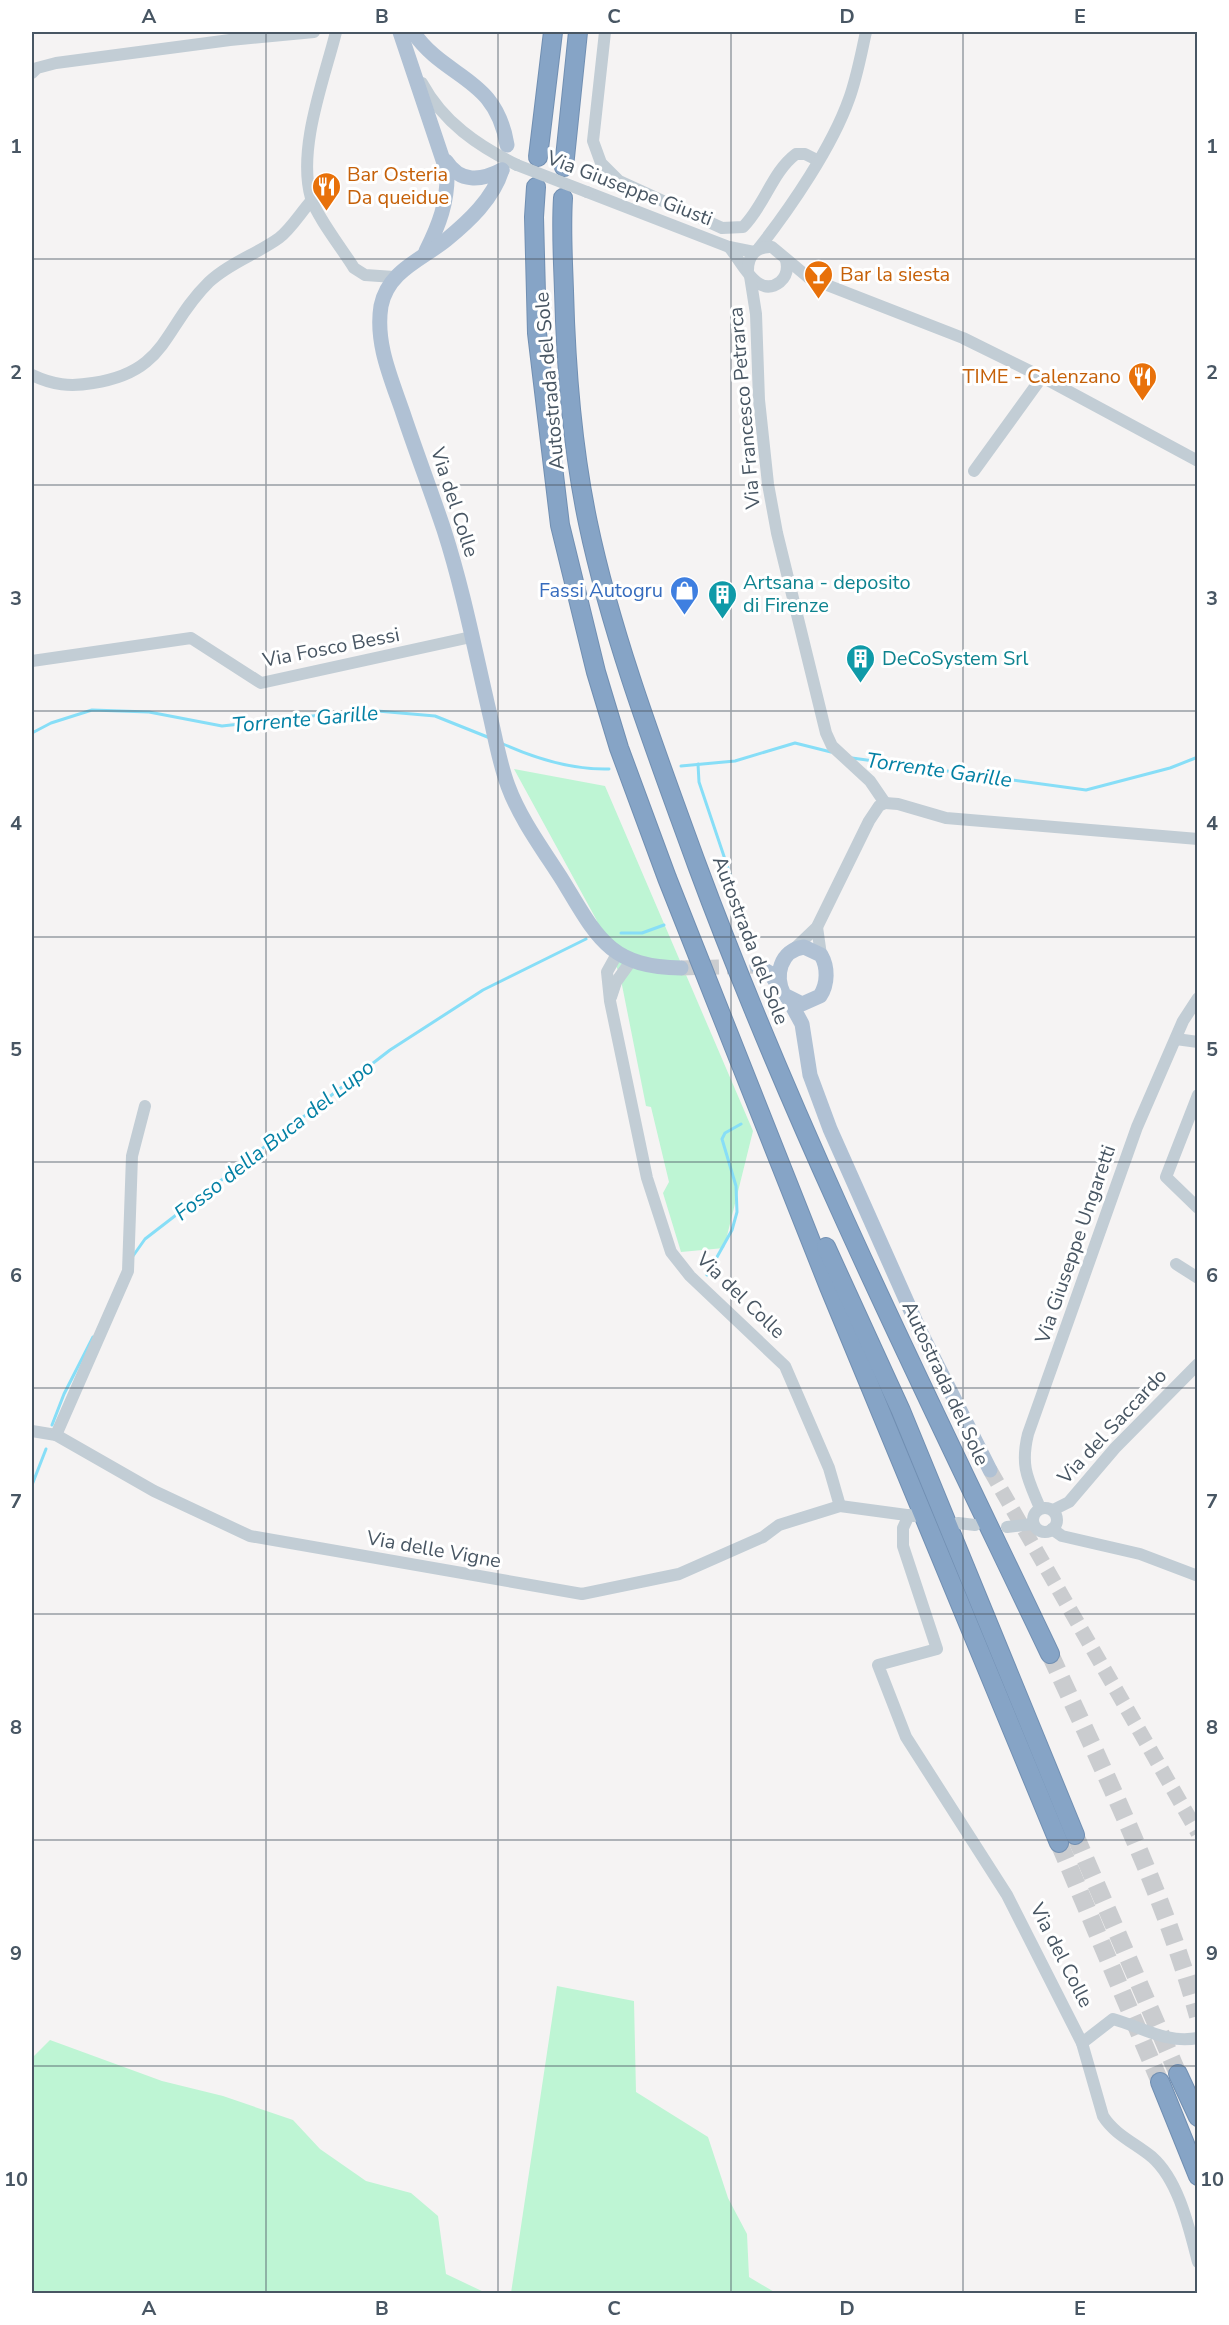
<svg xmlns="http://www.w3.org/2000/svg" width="1229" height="2325" viewBox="0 0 1229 2325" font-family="'Nunito Sans',sans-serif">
	<rect width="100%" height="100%" fill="#f5f3f3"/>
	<g fill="#bef5d4">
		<polygon points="514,769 605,786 753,1131 724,1248 681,1252 663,1193 669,1182 651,1107 646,1106 620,975 596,919"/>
		<polygon points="557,1986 634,2001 636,2092 708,2137 728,2198 747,2234 749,2277 776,2293 511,2293"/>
		<polygon points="50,2040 162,2081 223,2096 293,2120 320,2149 366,2181 411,2193 438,2216 446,2274 486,2293 32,2293 32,2058"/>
	</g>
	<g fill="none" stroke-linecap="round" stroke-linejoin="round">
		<g stroke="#87def7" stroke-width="3">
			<polyline points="32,733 51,723 92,710 149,712 222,726 366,710 435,716 490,738"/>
			<path d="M501,743C536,759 571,770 609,769"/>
			<polyline points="852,758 1086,790 1170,768 1198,757"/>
			<polyline points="698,764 699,782 736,892 730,894"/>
			<polyline points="681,766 735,761 795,743 831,752"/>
			<polyline points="621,933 642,933 664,925"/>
			<polyline points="133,1256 145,1239 390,1050 483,990 586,939"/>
			<polyline points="707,1275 732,1230 737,1212 736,1186 722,1139 725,1133 741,1124"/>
			<polyline points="52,1425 64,1394 93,1337"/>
			<polyline points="32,1485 46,1449"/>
		</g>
		<g stroke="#cacccf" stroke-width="15" stroke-dasharray="15 8" stroke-linecap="butt">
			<polyline points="681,968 757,966"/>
			<polyline points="990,1470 1198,1833"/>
		</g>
		<g stroke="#cacccf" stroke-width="18" stroke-dasharray="18 9" stroke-linecap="butt">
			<path d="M1050,1654C1104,1772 1163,1890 1198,2016"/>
			<polyline points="1075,1835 1178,2074"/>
			<polyline points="1059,1843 1160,2082"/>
		</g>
		<defs>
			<g id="highway">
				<polyline points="538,157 553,32"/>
				<polyline points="564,167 578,32"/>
				<polyline points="536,187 534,217 537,333 560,525 596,672 619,748 667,878 829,1287 1059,1843"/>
				<path d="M563,198C561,229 563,260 564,291C566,369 572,447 588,523C612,637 657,755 697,865C797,1135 926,1394 1050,1654"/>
				<polyline points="826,1247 901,1411 1075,1835"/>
				<polyline points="1178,2074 1198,2117"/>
				<polyline points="1160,2082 1198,2176"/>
			</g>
		</defs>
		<use href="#highway" stroke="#718fb2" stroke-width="20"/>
		<g stroke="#c2cdd5" stroke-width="12">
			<path d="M336,32C324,80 297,149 311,198C317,217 343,250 354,268L365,275L394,277"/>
			<path d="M605,32L593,141L601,163L619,181L722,228L743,227C765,205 772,172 796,154H805L817,160"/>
			<polyline points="32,73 37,68 56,63 230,40 314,32"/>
			<path d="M422,83C443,122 478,146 517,165"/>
			<polyline points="587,192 729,247 754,252"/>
			<path d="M729,247C741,260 757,300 780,282C787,276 788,268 786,260"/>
			<path d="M759,248C791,207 832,147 849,99C857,77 861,54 866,32"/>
			<path d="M748,270C748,255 757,246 772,247L809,278L963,338L1042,377L1198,461"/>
			<polyline points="750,276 756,314 759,400 768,484 777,533 826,733 832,746 870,781 885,803"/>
			<path d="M32,375C53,385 70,387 93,383C168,372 163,327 209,282C229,263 257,254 279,238C291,229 301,212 312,200"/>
			<polyline points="974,471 1042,377"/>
			<polyline points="32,661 191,638 261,683 471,637"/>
			<polyline points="885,803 898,804 946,818 1198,839"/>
			<polyline points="817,927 821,955"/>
			<polyline points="793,950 817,927 869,821 879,806 885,803"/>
			<polyline points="617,954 607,972 610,1001 647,1178 671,1252 690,1276 785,1366 829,1468 840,1506"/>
			<polyline points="611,997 616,982 631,961"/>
			<polyline points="1176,1039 1198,1042"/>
			<polyline points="1198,1095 1166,1177 1198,1208"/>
			<polyline points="1176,1264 1198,1278"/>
			<polyline points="32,1431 56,1435 154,1491 250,1536 582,1594 679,1574 763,1537 779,1525 840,1506 914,1516"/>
			<polyline points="56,1435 128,1271 132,1156 145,1106"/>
			<circle cx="1045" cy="1520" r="12"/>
			<path d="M1040,1508C1028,1479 1020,1467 1028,1434L1137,1127L1183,1021L1198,998"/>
			<polyline points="1053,1510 1069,1502 1115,1448 1198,1364"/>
			<path d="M909,1515L903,1528V1546L937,1649L878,1665L906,1737L1007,1895L1082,2043L1103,2116C1115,2135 1135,2143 1152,2157C1179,2181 1189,2228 1198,2262"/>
			<polyline points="958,1523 975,1525"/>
			<polyline points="1007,1527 1033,1524"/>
			<polyline points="1052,1529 1062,1536 1140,1554 1198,1576"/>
			<path d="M1082,2043L1113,2019C1142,2027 1166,2044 1198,2038"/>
		</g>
		<g stroke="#b0c1d4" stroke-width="15">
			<path d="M400,32L447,172C448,202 439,225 426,251"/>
			<path d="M413,32C446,80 496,76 507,145"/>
			<path d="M446,161C460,183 481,181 502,170"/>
			<path d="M502,170C493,199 469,221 446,240C421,260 388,271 381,306C375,343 391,378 403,413C416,452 431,491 444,530C463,589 475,651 489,711C495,736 499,762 508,786C520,819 544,851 563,881C597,937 609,967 681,968"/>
			<path d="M804,947L821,955C828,967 828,984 820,996L802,1004L784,995C774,976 780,950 804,947Z"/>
			<polyline points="757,966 770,973 780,988"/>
			<polyline points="789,1000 802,1024 810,1075 830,1129 919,1329 990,1470"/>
		</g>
		<use href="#highway" stroke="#86a4c6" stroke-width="18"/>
		<polyline stroke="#c2cdd5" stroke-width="12" points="517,165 587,192"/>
	</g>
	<path fill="none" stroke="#485663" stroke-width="1.5" stroke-opacity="0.55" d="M266,32V2294M498,32V2294M731,32V2294M963,32V2294M32,259H1198M32,485H1198M32,711H1198M32,937H1198M32,1162H1198M32,1388H1198M32,1614H1198M32,1840H1198M32,2066H1198"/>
	<defs>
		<symbol id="restaurant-pin" viewBox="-11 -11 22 30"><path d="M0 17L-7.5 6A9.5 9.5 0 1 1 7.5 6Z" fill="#e8710a" stroke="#fff"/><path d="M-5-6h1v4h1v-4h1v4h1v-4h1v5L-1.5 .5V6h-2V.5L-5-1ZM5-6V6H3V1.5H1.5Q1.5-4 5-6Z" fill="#fff"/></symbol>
		<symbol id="bar-pin" viewBox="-11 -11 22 30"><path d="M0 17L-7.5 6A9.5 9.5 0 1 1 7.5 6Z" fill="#e8710a" stroke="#fff"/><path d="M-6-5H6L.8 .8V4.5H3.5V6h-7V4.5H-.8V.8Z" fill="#fff"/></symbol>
		<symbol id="shop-pin" viewBox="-11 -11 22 30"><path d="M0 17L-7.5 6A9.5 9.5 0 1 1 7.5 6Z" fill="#3f7fe0" stroke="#fff"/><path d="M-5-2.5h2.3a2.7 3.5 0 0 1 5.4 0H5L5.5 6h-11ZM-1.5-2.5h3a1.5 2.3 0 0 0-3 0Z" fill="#fff"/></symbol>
		<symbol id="building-pin" viewBox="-11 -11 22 30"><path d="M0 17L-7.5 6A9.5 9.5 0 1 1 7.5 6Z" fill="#0f9aa8" stroke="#fff"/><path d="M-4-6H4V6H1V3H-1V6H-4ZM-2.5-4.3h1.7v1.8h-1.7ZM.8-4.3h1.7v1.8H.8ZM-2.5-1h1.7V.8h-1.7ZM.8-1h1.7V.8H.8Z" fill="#fff"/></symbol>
	</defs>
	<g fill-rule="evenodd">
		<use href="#restaurant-pin" x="310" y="170" width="33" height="45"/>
		<use href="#bar-pin" x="802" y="258" width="33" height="45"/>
		<use href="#restaurant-pin" x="1126" y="360" width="33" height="45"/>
		<use href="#shop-pin" x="668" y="574" width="33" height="45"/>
		<use href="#building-pin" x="706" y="578" width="33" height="45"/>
		<use href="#building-pin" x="844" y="642" width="33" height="45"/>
	</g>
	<g text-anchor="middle" stroke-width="6" stroke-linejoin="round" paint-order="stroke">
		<g font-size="20" fill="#c56008" stroke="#fff" text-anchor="start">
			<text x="347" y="181">Bar Osteria<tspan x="347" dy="23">Da queidue</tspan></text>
			<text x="840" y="281">Bar la siesta</text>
			<text x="1121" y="383" text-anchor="end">TIME - Calenzano</text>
		</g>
		<g font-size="20" fill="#485663" stroke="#fff">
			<text transform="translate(630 188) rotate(21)" y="7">Via Giuseppe Giusti</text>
			<text transform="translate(549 381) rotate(-95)" y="7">Autostrada del Sole</text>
			<text transform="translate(744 408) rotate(-95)" y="7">Via Francesco Petrarca</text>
			<text transform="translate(455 502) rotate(72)" y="7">Via del Colle</text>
			<text transform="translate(331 647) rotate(-11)" y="7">Via Fosco Bessi</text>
			<text transform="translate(751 940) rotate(69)" y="7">Autostrada del Sole</text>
			<text transform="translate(1075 1244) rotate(-71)" y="7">Via Giuseppe Ungaretti</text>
			<text transform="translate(741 1295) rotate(44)" y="7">Via del Colle</text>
			<text transform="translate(946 1383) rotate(65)" y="7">Autostrada del Sole</text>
			<text transform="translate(1112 1426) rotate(-47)" y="7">Via del Saccardo</text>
			<text transform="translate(434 1549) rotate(10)" y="7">Via delle Vigne</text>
			<text transform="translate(1062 1955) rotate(63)" y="7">Via del Colle</text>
		</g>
		<g font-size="20" fill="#0d838f" stroke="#fff" text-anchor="start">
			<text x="743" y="589">Artsana - deposito<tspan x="743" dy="23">di Firenze</tspan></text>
			<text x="882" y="665">DeCoSystem Srl</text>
		</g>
		<g font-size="20" fill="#366cbe" stroke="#fff" text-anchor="end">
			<text x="663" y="597">Fassi Autogru</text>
		</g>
		<g font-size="21" font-style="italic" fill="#0380a4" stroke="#fff">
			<text transform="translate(305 719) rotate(-5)" y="7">Torrente Garille</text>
			<text transform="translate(939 770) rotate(8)" y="7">Torrente Garille</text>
			<text transform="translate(274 1140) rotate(-38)" y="7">Fosso della Buca del Lupo</text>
		</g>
	</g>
	<rect width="1229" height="2325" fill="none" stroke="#ffffff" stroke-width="66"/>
	<rect x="33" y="33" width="1163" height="2259" fill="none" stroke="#485663" stroke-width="2"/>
	<g font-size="20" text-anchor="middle" font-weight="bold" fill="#485663">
		<text x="149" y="23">A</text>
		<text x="382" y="23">B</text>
		<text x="614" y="23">C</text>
		<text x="847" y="23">D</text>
		<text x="1080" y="23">E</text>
		<text x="16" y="153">1</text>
		<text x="1212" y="153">1</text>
		<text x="16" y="379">2</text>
		<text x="1212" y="379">2</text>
		<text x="16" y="605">3</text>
		<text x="1212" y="605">3</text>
		<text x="16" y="830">4</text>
		<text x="1212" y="830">4</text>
		<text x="16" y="1056">5</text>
		<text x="1212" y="1056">5</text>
		<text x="16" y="1282">6</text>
		<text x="1212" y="1282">6</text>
		<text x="16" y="1508">7</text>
		<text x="1212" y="1508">7</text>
		<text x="16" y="1734">8</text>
		<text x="1212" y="1734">8</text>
		<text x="16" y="1960">9</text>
		<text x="1212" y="1960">9</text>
		<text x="16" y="2186">10</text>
		<text x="1212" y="2186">10</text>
		<text x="149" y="2315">A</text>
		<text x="382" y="2315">B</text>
		<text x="614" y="2315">C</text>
		<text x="847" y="2315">D</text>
		<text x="1080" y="2315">E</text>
	</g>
</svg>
